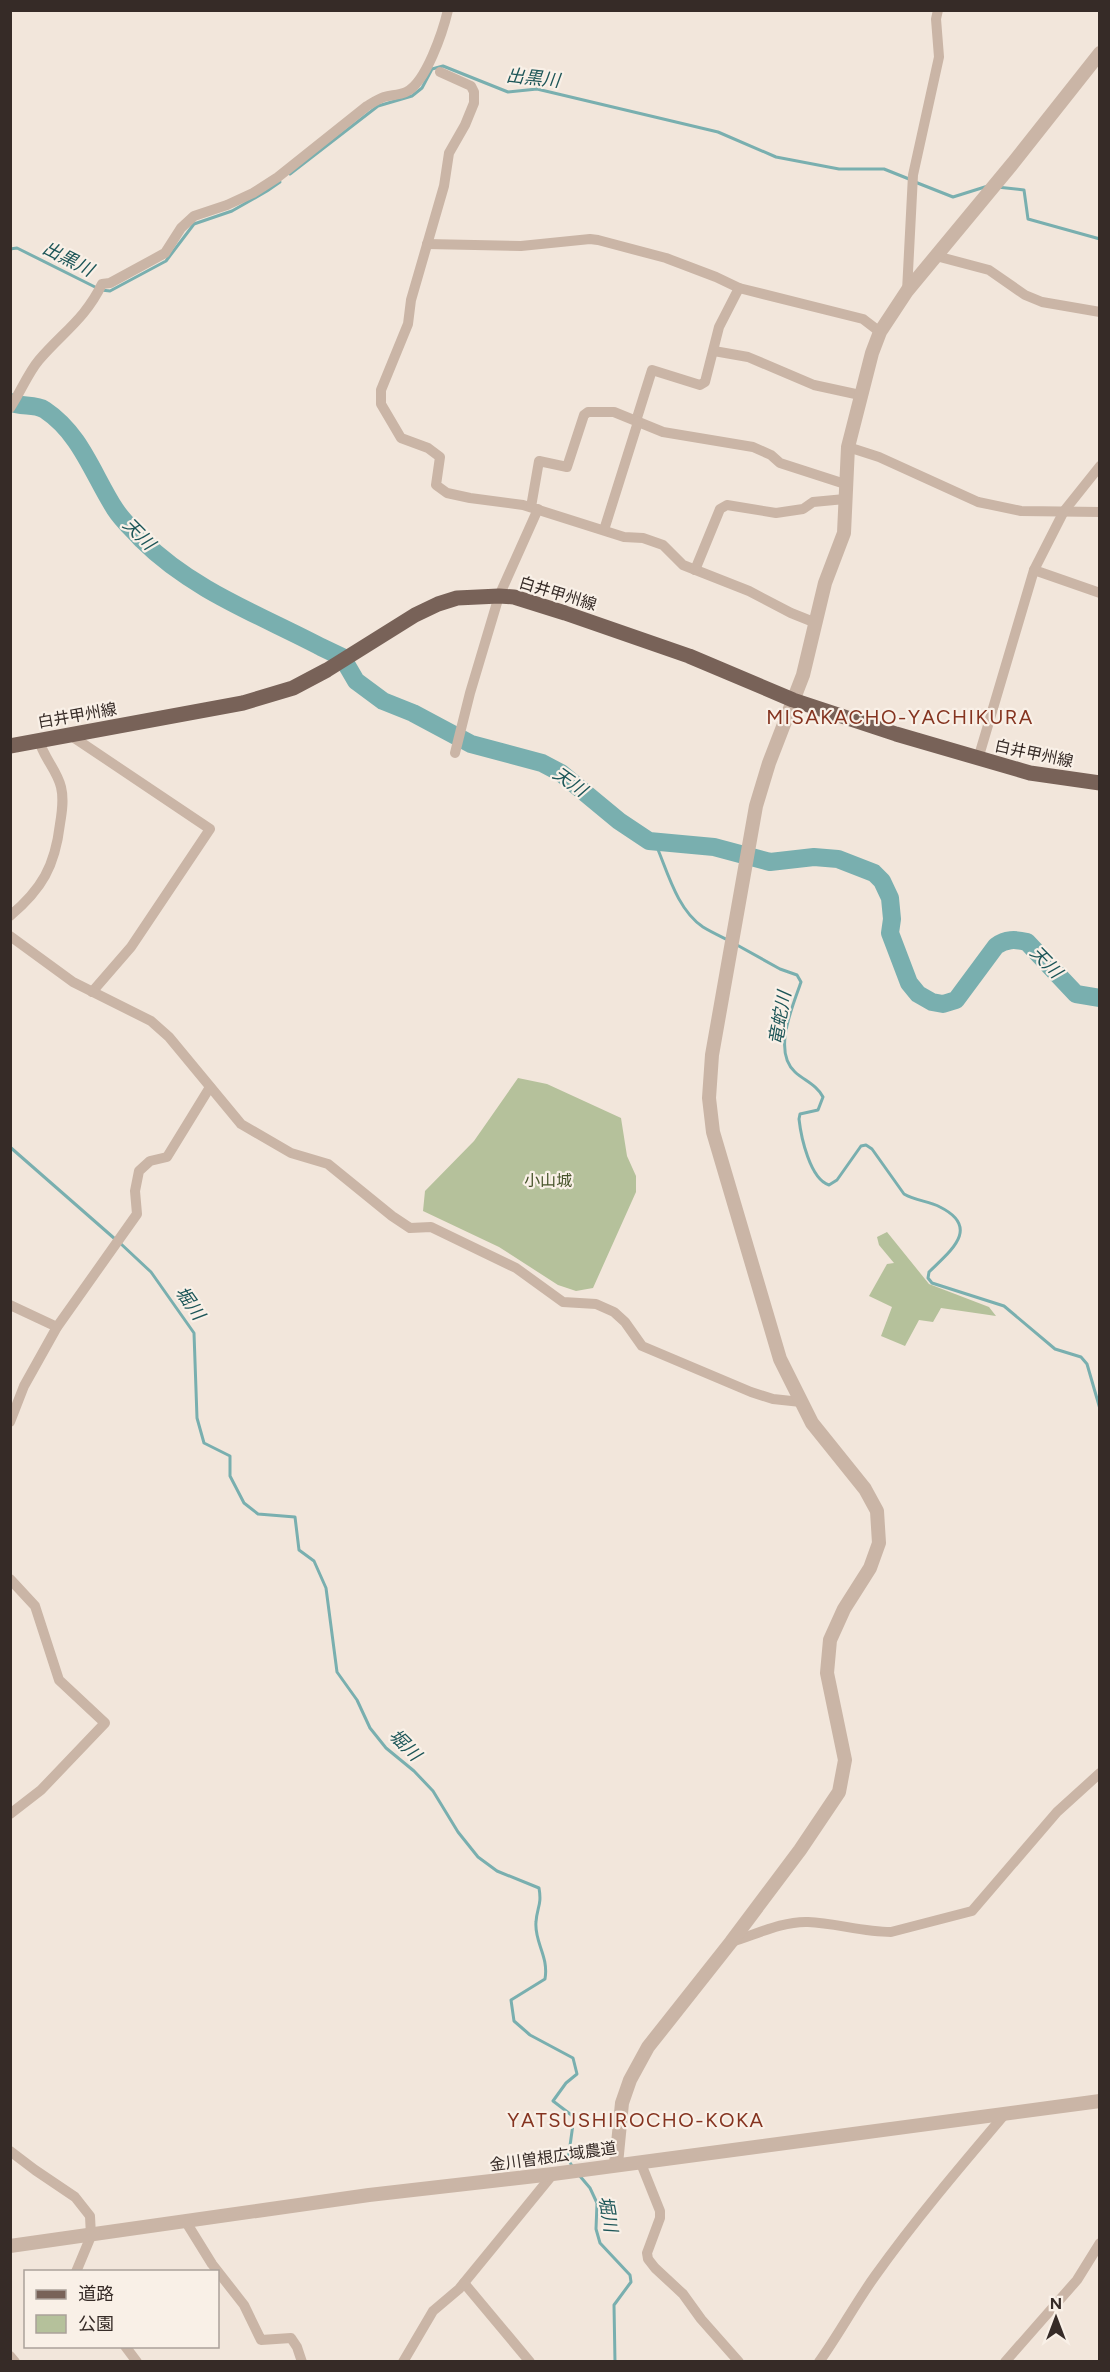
<svg xmlns="http://www.w3.org/2000/svg" width="1110" height="2372" viewBox="0 0 1110 2372" font-family="Figtree,'Noto Sans JP',sans-serif">
	<rect width="100%" height="100%" fill="#f2e6db"/>
	<g fill="#b5c19b">
		<polygon points="518,1078 547,1084 621,1118 627,1156 636,1176 636,1192 593,1288 576,1291 558,1285 499,1247 423,1211 425,1191 474,1141"/>
		<polygon points="887,1232 929,1284 989,1307 996,1316 941,1308 933,1322 919,1320 905,1346 881,1336 892,1307 869,1296 887,1264 894,1263 879,1245 877,1237"/>
	</g>
	<g fill="none" stroke-linecap="round" stroke-linejoin="round">
		<g stroke="#79afaf" stroke-width="3">
			<polyline points="290,174 378,106 412,96 422,88 432,69 443,66 508,92 537,89 718,132 776,157 839,169 884,169 909,179"/>
			<polyline points="915,182 953,197 988,186"/>
			<polyline points="997,187 1024,190 1028,219 1100,239"/>
			<polyline points="10,249 17,248 101,290 110,291 166,261 194,224 232,211 267,191 280,182"/>
			<path d="M654,840C667,869 676,909 703,927C711,932 720,936 728,940"/>
			<path d="M737,945L780,969L797,975L801,982C793,1006 772,1051 795,1072C805,1081 817,1085 823,1097L818,1110L800,1114L799,1119C801,1137 810,1179 829,1185L837,1180L861,1146L866,1145L872,1149L904,1194C916,1201 929,1201 940,1207C982,1228 949,1252 929,1272L928,1278L932,1283L1004,1306L1055,1349L1081,1357L1087,1364L1100,1409"/>
			<polyline points="10,1147 115,1239"/>
			<path d="M120,1243L151,1272L194,1333L197,1418L204,1443L230,1456V1476L244,1503L258,1514L295,1517L299,1550L314,1561L326,1588L337,1672L357,1700L370,1728L386,1748L414,1771L433,1791L458,1832L478,1857L497,1871L539,1888C542,1905 537,1907 536,1922C534,1942 549,1956 545,1979L511,2000L514,2021L530,2035L573,2058L577,2074L566,2083L553,2101L574,2117L568,2160L573,2167"/>
			<polyline points="579,2175 590,2188 597,2203 596,2229 600,2243 630,2275 631,2282 614,2305 615,2362"/>
		</g>
		<path stroke="#79afaf" stroke-width="18" d="M10,402C21,408 34,403 45,410C81,434 93,475 115,509C122,520 133,530 142,540C192,590 260,615 321,647L342,657L356,681L383,701L413,713L471,744L542,763L561,773L619,821L649,841L714,847L770,862L814,857L838,859L874,873L882,881L890,898L892,919L890,933L909,983L918,994L932,1002L943,1004L956,1000L996,946C1006,939 1015,939 1027,942L1076,994L1100,998"/>
		<g stroke="#cab5a6" stroke-width="10">
			<polyline points="440,72 471,86 474,92 474,103 465,125 449,153 444,186 411,300 408,324 381,390 381,404 401,438 428,448 440,457 436,485 447,493 470,498 523,505 624,537 643,538 663,545 683,565 749,591 791,613 816,623"/>
			<polyline points="427,244 521,246 590,239 598,240 666,258 716,277 739,288 863,319 880,332"/>
			<polyline points="936,256 989,270 1025,295 1042,302 1100,312"/>
			<polyline points="907,291 913,175 939,57 936,19 938,10"/>
			<polyline points="714,351 748,357 814,385 860,395"/>
			<path d="M10,408C20,393 28,373 39,360C63,332 85,319 102,284L110,283L165,253L181,228L194,216L227,205L253,193L278,177L367,106C372,103 378,99 384,97C391,95 399,95 406,92C426,83 443,31 448,10"/>
			<polyline points="636,421 652,370 700,385 705,382 719,327 739,288"/>
			<polyline points="848,447 879,457 978,502 1021,511 1100,512"/>
			<polyline points="531,507 539,461 567,467 584,415 588,412 614,412 663,432 753,447 771,455 780,463 845,484"/>
			<polyline points="604,530 638,422"/>
			<polyline points="695,570 720,509 727,505 776,513 803,509 813,502 845,499"/>
			<polyline points="1034,570 1100,593"/>
			<polyline points="70,735 210,829 131,947 92,992"/>
			<polyline points="455,753 470,693 499,596 538,509"/>
			<polyline points="978,759 1034,570 1064,511 1100,466"/>
			<path d="M10,916C42,889 55,866 60,824C62,812 64,799 61,787C57,770 43,757 39,740"/>
			<polyline points="10,936 73,982 151,1021 169,1037 241,1124 291,1153 328,1164 392,1216 410,1228 431,1227 516,1268 563,1302 596,1304 614,1312 625,1322 642,1346 751,1392 773,1399 801,1402"/>
			<polyline points="10,1305 57,1327"/>
			<polyline points="10,1422 24,1386 57,1327 137,1214 135,1191 139,1171 150,1161 167,1157 210,1087"/>
			<polyline points="10,1579 35,1606 59,1680 105,1723 41,1790 10,1814"/>
			<path d="M731,1942C755,1935 782,1921 808,1922C835,1923 863,1932 891,1932L972,1911L1057,1812L1100,1773"/>
			<polyline points="10,2151 35,2170 75,2197 90,2216 91,2236 76,2272"/>
			<polyline points="640,2161 660,2211 660,2218 647,2253 648,2259 655,2268 683,2294 701,2319 739,2362"/>
			<polyline points="186,2222 212,2264 244,2305 261,2340 291,2338 297,2347 302,2362"/>
			<polyline points="464,2283 530,2362"/>
			<polyline points="125,2346 137,2362"/>
			<polyline points="10,2356 15,2362"/>
			<polyline points="403,2362 433,2311 459,2289 553,2174"/>
			<path d="M819,2362C839,2334 855,2304 875,2276C915,2220 960,2167 1005,2114"/>
			<polyline points="1005,2362 1077,2280 1100,2243"/>
		</g>
		<g stroke="#cab5a6" stroke-width="14">
			<polyline points="616,2164 622,2103 630,2080 648,2047 731,1942 800,1850 839,1792 845,1760 827,1673 830,1640 844,1609 870,1568 879,1543 877,1511 865,1489 812,1423 780,1359 713,1132 709,1098 712,1055 756,806 769,763 803,675 825,583 844,533 848,447 872,353 880,332 907,291 1013,163 1100,53"/>
			<polyline points="10,2246 369,2195 553,2174 1100,2101"/>
		</g>
		<polyline stroke="#786258" stroke-width="15" points="10,746 243,703 293,688 327,670 415,615 438,604 457,598 499,596 514,597 565,613 689,656 793,700 896,734 1030,773 1100,783"/>
	</g>
	<g text-anchor="middle" stroke-width="4.5" stroke-linejoin="round" paint-order="stroke">
		<g font-size="16" fill="#362b27" stroke="#f9f0e7">
			<text transform="translate(558 593) rotate(17)" y="6">白井甲州線</text>
			<text transform="translate(77 715) rotate(-10)" y="6">白井甲州線</text>
			<text transform="translate(1034 753) rotate(12)" y="6">白井甲州線</text>
			<text transform="translate(553 2156) rotate(-8)" y="6">金川曽根広域農道</text>
		</g>
		<g font-size="16" fill="#47542b" stroke="#f9f0e7">
			<text x="548" y="1186">小山城</text>
		</g>
		<g font-size="18" font-style="italic" fill="#1d5658" stroke="#f9f0e7">
			<text transform="translate(533 78) rotate(6)" y="6">出黒川</text>
			<text transform="translate(68 259) rotate(27)" y="6">出黒川</text>
			<text transform="translate(139 534) rotate(45)" y="6">天川</text>
			<text transform="translate(570 782) rotate(35)" y="6">天川</text>
			<text transform="translate(1046 962) rotate(46)" y="6">天川</text>
			<text transform="translate(780 1018) rotate(-80)" y="6">竜蛇川</text>
			<text transform="translate(190 1303) rotate(55)" y="6">堀川</text>
			<text transform="translate(405 1745) rotate(45)" y="6">堀川</text>
			<text transform="translate(608 2214) rotate(80)" y="6">堀川</text>
		</g>
		<g font-size="20" letter-spacing="1.5" fill="#853420" stroke="#f9f0e7">
			<text x="900" y="724">MISAKACHO-YACHIKURA</text>
			<text x="636" y="2127">YATSUSHIROCHO-KOKA</text>
		</g>
	</g>
	<rect width="1110" height="2372" fill="none" stroke="#362b27" stroke-width="24"/>
	<rect x="24" y="2270" width="195" height="78" fill="#f9f0e7" stroke="#aba19a" stroke-width="1.5"/>
	<rect x="36" y="2290" width="30" height="9" fill="#786258" stroke="#aba19a" stroke-width="1.5"/>
	<text x="78" y="2300" font-size="18" fill="#362b27">道路</text>
	<rect x="36" y="2315" width="30" height="18" fill="#b5c19b" stroke="#aba19a" stroke-width="1.5"/>
	<text x="78" y="2330" font-size="18" fill="#362b27">公園</text>
	<g transform="translate(1056 2318)" stroke="#f9f0e7" stroke-width="4.5" paint-order="stroke">
	<path d="M0-4.5L10 22L0 15L-10 22Z" fill="#362b27"/>
	<text y="-9" font-size="16" font-weight="bold" text-anchor="middle" fill="#362b27">N</text>
	</g>
</svg>
